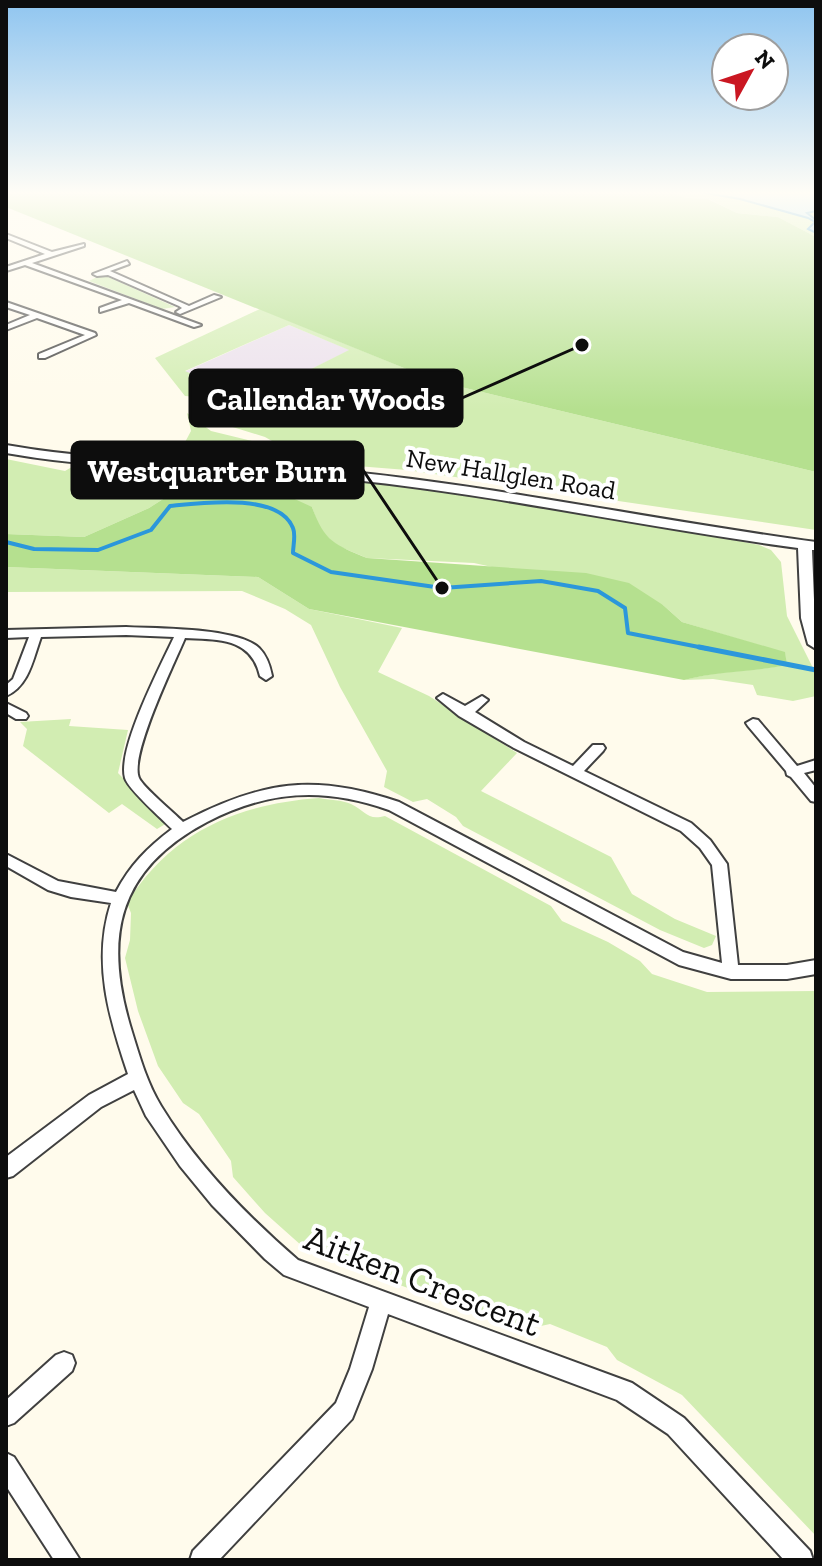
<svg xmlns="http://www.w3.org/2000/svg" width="822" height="1566" viewBox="0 0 822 1566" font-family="'Zilla Slab',serif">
	<rect width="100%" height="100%" fill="#fffbec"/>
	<polygon fill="#ebe0ed" points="289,325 350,350 210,420 203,417 228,404 184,372"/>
	<g fill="#d2edb2">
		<polygon points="669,191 816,191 816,237 778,217 737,213 709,199 686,198"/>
		<polygon points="99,276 106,276 175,307 162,309 89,281"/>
		<polygon points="260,309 436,381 816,472 816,530 407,470 281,460 279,445 265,437 210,420 349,350 289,325 185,371 231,391 229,404 203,417 194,406 202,401 198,397 185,396 155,358"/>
		<polygon points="187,413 211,431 252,441 256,450 256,459 166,456 183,446 191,431"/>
		<path d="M6,459L65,471L77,464C185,469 292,470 399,483C520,497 639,521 759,545L771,550L781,562L787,616L816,674V696L793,701L757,695L753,685L713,679L684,680C719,670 751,672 786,665L785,653L682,622L663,605L474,563L367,558L338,546L320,530L312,507L174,492L149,508L84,537L6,534Z"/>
		<polygon points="6,567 258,577 309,609 402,628 378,672 429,696 517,753 481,791 611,857 632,894 675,919 716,936 712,945 704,948 660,930 463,826 456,817 427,799 413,802 384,787 387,771 340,687 311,625 285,609 242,591 6,592"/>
		<polygon points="71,719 69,726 128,730 118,773 167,823 157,829 122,804 109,813 23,746 27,729 20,722"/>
		<path d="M319,798C328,800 343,800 351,804C366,811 367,821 385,816L551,906L562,921L608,942L640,961L652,974L707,992L816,991V1536L682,1395L617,1360L607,1347L550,1324L527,1329L330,1261L302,1246L265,1213L233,1177L231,1161L199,1114L183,1103L158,1066L138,1011L125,958L130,940L131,913L127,903C171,832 238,804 319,798Z"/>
	</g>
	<g fill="#b5e08f">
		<polygon points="6,191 669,191 686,198 708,199 737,213 778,217 816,237 816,472 436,381 6,207"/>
		<path d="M218,488L273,489L312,507C324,541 335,545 367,558L586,573L629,583L663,605L682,622L785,652L787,665C752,672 718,671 684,680L309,609L258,577L6,567V534L84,537L149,508L174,492Z"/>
	</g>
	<polygon fill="#abdffc" stroke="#2b97db" stroke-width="2" points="694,191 816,191 816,211 807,213 816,220 816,233 808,229 815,222 808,218 740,199"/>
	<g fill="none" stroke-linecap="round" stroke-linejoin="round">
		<path stroke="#2b97db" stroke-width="4" d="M6,542L34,549L98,550L151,530L170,506C200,503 279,492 293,528C296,535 293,546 293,553L331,572L442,588L541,581L598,591L625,608L628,633L709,649"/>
		<polyline stroke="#2b97db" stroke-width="5" points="699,647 816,670"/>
		<defs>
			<g id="minor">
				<polygon points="6,234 52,252 84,244 84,246 32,263 201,325 194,327 129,303 100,312 100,308 122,300 25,265 6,271 6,267 45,254 6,238"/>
				<polygon points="127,261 129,264 110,271 189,306 214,295 221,297 180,314 176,312 182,308 179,306 108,275 97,276 93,274"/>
				<polygon points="6,302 95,333 96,335 45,358 39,358 39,354 85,335 37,318 6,330 6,325 30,315 6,307"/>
				<path d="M126,627C157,629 237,627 259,648C267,656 270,666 272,676L266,680L260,676C251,637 218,640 185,638C175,662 129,756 139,778C143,787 174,813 183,822C262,781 314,773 399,802L683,952L722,963L712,865L700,848L681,831L514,748L459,716L437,698L443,694L465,706L482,696L488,700L475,712L524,742L573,766L593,745H603L605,748L603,751L584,771L691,823L710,840L727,864L738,965H787L816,960V974L787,979H731L679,965L389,810C324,787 269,790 207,822C116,870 103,939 132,1032C140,1058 147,1083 161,1106C197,1165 246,1215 298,1260L632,1383L684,1418L810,1551L813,1560H784L668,1434L617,1400L388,1314L372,1369L352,1419L219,1560H190L193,1551L336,1403L350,1369L369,1307L284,1275L265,1259L212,1205L180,1166L146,1116L134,1090L101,1107L13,1176L6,1178V1157L89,1095L128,1074C109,1018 92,961 111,903L71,897L48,890L6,866V854L58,881L116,892C130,865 148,847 172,829C162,819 128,789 125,778C117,749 160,667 174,637L126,635L41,637C33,659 29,686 6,696V685L13,679L29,637L6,638V630Z"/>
				<polygon points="6,703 26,713 28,716 26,719 16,719 6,713"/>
				<polygon points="753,719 758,720 797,766 816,760 816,770 804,773 816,788 816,802 811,801 791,777 787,775 786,771 748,726 746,723"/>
				<polygon points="64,1352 72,1355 75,1363 72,1371 14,1423 6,1426 6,1400 56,1355"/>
				<polygon points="6,1453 14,1457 80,1560 54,1560 6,1486"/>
			</g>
			<path id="tertiary" d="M6,445C118,465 231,460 343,471C502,487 658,521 816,542V550H812L816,649L808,644L801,618L798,548C646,528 496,494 344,479C231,467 118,473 6,453Z"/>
		</defs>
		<use href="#minor" stroke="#404040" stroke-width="4"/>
		<use href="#tertiary" stroke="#404040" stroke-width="4"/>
		<use href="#minor" fill="#fff" fill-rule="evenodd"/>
		<use href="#tertiary" fill="#fff" fill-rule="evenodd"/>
	</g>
	<linearGradient id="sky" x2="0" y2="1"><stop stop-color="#8fc5f0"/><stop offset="0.47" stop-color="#fffdf6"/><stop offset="1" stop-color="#fffdf6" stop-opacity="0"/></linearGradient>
	<rect width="822" height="410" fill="url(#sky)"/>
	<g text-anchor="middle" stroke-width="8" stroke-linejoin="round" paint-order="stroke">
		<g font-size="26" fill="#0d0d0d" stroke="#fff">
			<text transform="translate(511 474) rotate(9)" y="9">New Hallglen Road</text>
		</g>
		<g font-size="36" fill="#0d0d0d" stroke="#fff">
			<text transform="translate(423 1280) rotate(21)" y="13">Aitken Crescent</text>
		</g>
	</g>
	<path fill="none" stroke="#0d0d0d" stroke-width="3" d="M582 345L462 398M442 588L363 470"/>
	<g fill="#0d0d0d" stroke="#fff" stroke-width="3">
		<circle cx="582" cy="345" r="8"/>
		<circle cx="442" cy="588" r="8"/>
	</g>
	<g fill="#0d0d0d" stroke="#0d0d0d" stroke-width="3">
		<rect x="190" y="370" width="272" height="56" rx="8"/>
		<rect x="72" y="442" width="291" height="56" rx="8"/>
	</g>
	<g font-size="32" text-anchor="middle" font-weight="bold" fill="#fff">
		<text x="326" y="410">Callendar Woods</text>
		<text x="217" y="482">Westquarter Burn</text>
	</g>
	<rect width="822" height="1566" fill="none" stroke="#0d0d0d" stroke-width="16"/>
	<g transform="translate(750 72) rotate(50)"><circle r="38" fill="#ffffff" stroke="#9e9e9e" stroke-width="2"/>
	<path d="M0-6L14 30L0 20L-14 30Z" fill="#ca1722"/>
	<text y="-12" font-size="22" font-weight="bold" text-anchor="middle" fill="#0d0d0d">N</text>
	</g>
</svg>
